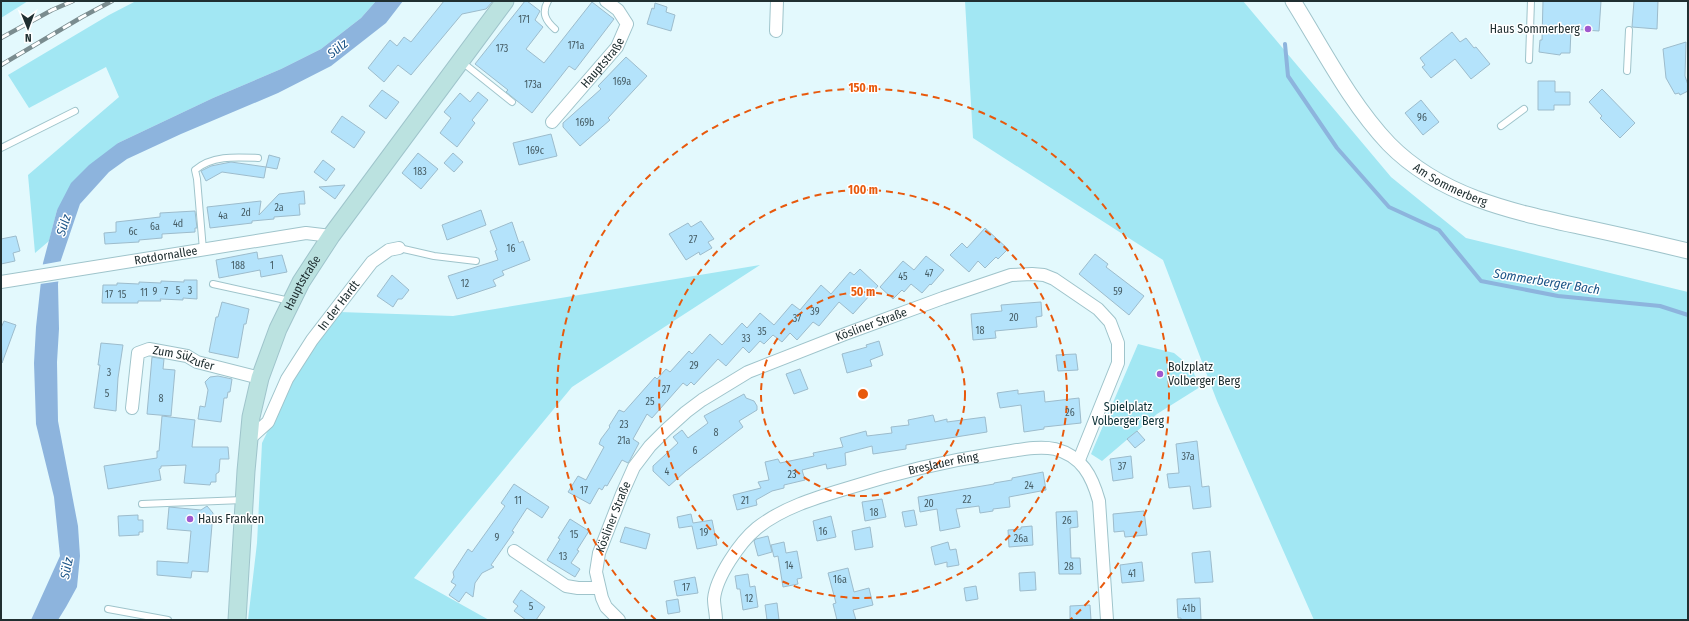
<svg xmlns="http://www.w3.org/2000/svg" width="1689" height="621" viewBox="0 0 1689 621" font-family="'Fira Sans Condensed',sans-serif">
	<rect width="100%" height="100%" fill="#e3f9fd"/>
	<g fill="#a2e7f3">
		<polygon points="1,1 28,1 1,18"/>
		<polygon points="136,1 376,1 361,18 321,49 281,69 213,98 118,143 57,210 49,241 35,253 28,175 119,97 106,67 29,108 8,75 109,15"/>
		<polygon points="965,1 1243,1 1391,177 1466,238 1688,292 1688,620 1314,620 1217,401 1163,260 973,138"/>
		<polygon points="760,265 572,387 414,578 489,620 248,620 257,543 262,443 298,368 340,312 453,316"/>
		<polygon points="1138,344 1174,353 1191,367 1200,387 1157,414 1102,461 1091,454"/>
	</g>
	<polygon fill="#8db4dd" points="376,1 403,1 386,23 331,66 278,93 181,134 127,159 109,172 80,204 61,260 58,284 59,329 57,362 58,421 78,526 80,556 77,587 66,607 58,620 31,620 60,556 54,497 36,424 34,363 36,327 43,263 57,210 71,183 89,165 118,143 213,98 281,69 321,49 361,18"/>
	<polygon fill="#e3f9fd" points="62,261 61,281 40,284 40,265"/>
	<g fill="none" stroke-linecap="round" stroke-linejoin="round">
		<polyline stroke="#8db4dd" stroke-width="4" points="1285,44 1288,76 1337,148 1389,207 1439,230 1481,281 1558,296 1660,306 1688,315"/>
	</g>
	<g fill="#b4e3fb" stroke="#9dbccc">
		<polygon points="444,1 493,1 486,9 462,14 411,75 398,65 384,82 368,68 390,40 397,46 404,37 411,42"/>
		<polygon points="525,1 527,1 540,11 535,20 543,27 526,49 544,63 592,2 614,19 575,70 569,66 532,113 506,92 508,90 475,64"/>
		<polygon points="1543,1 1601,1 1599,31 1571,29 1570,53 1561,53 1560,55 1539,52 1540,40 1542,40"/>
		<polygon points="1634,1 1658,1 1657,29 1632,27"/>
		<polygon points="655,3 667,7 666,12 675,15 671,31 647,24 652,8 654,9"/>
		<polygon points="1452,32 1460,42 1466,38 1474,48 1476,47 1490,64 1471,79 1455,59 1431,78 1422,67 1425,65 1420,58"/>
		<polygon points="1686,42 1685,76 1688,85 1688,91 1680,95 1679,93 1675,94 1666,78 1663,49"/>
		<polygon points="626,57 647,76 608,118 610,120 580,146 563,127 563,123 601,89 598,86"/>
		<polygon points="1538,81 1555,81 1555,92 1570,92 1570,105 1554,105 1554,110 1538,110"/>
		<polygon points="1602,89 1635,123 1620,138 1600,118 1602,116 1589,102"/>
		<polygon points="382,90 399,102 386,119 369,106"/>
		<polygon points="478,92 488,100 472,120 475,123 457,147 440,133 451,118 444,112 460,93 470,102"/>
		<polygon points="1421,100 1439,122 1423,135 1405,113"/>
		<polygon points="342,116 365,132 354,148 331,132"/>
		<polygon points="551,134 557,156 519,165 513,143"/>
		<polygon points="418,153 438,169 421,189 402,173"/>
		<polygon points="453,153 463,162 454,172 444,163"/>
		<polygon points="269,155 280,158 277,169 266,167"/>
		<polygon points="323,160 335,169 326,181 314,172"/>
		<polygon points="231,162 266,167 264,178 222,172 206,181 201,171 211,166"/>
		<polygon points="345,185 335,199 319,187"/>
		<polygon points="304,191 305,204 299,204 300,215 274,217 274,219 252,221 252,223 210,228 207,207 261,201 259,215 279,194"/>
		<polygon points="481,210 486,225 447,240 442,225"/>
		<polygon points="195,211 197,228 195,228 195,232 162,234 162,238 139,240 139,242 105,244 104,233 116,232 116,222 160,217 160,213"/>
		<polygon points="701,221 714,239 708,242 712,248 700,255 699,252 686,260 669,234 688,223 691,227"/>
		<polygon points="512,222 519,243 523,241 530,260 502,271 504,275 493,280 496,286 457,299 448,276 498,260 495,251 497,250 490,231"/>
		<polygon points="985,228 1008,249 998,259 996,257 985,268 978,261 969,272 950,255 962,243 967,248"/>
		<polygon points="16,236 20,251 13,253 15,261 1,264 1,239"/>
		<polygon points="257,252 258,259 282,255 287,272 261,277 260,270 219,278 216,260"/>
		<polygon points="1095,254 1108,264 1106,267 1144,296 1129,315 1079,274"/>
		<polygon points="926,256 944,270 931,285 930,284 922,293 911,284 904,292 902,290 893,299 880,287 903,261 914,270"/>
		<polygon points="860,269 878,286 853,314 839,302 819,326 813,322 797,340 790,333 782,342 773,335 764,344 760,341 749,353 743,347 726,366 718,359 694,385 691,382 687,386 683,383 652,418 647,414 633,439 639,443 630,460 628,463 622,460 607,486 605,485 602,490 599,488 590,504 568,492 578,476 586,480 604,447 599,444 601,439 610,427 609,426 619,410 624,412 655,377 657,379 666,369 670,372 689,351 692,354 710,334 722,345 742,323 747,328 760,313 774,325 792,304 800,310 821,285 831,294 850,272 854,275"/>
		<polygon points="392,275 409,290 402,299 398,299 393,307 377,296"/>
		<polygon points="184,280 197,280 197,299 183,298 183,300 160,299 161,301 138,301 138,303 102,303 103,285 117,285 117,283 139,284 139,282 161,283 161,281 184,282"/>
		<polygon points="222,302 249,309 246,324 244,324 238,358 209,352 216,317 218,317"/>
		<polygon points="1041,302 1042,316 1036,317 1037,327 995,331 996,338 973,340 971,314 1002,311 1001,305"/>
		<polygon points="4,321 16,325 2,363 1,328"/>
		<polygon points="879,341 883,355 870,360 872,366 847,373 842,354 867,347 866,345"/>
		<polygon points="101,343 123,345 118,378 116,411 94,408 100,365 98,365"/>
		<polygon points="1076,354 1078,370 1058,371 1056,355"/>
		<polygon points="152,357 164,359 163,369 175,370 171,416 147,414"/>
		<polygon points="800,369 808,389 794,394 786,374"/>
		<polygon points="218,376 232,379 230,392 228,392 227,398 224,398 221,422 198,419 200,406 205,407 208,390 205,382 210,377"/>
		<polygon points="1018,390 1018,394 1044,391 1045,402 1079,398 1081,423 1044,427 1044,429 1024,432 1021,405 1000,408 997,393"/>
		<polygon points="744,394 746,398 754,401 757,406 757,410 739,421 743,427 686,471 669,486 653,471 653,466 678,443 673,437 682,430 688,438 708,423 704,416"/>
		<polygon points="933,415 935,422 947,419 947,422 985,417 987,432 906,445 906,449 873,454 872,446 845,453 846,465 827,469 826,464 802,470 805,480 784,485 784,488 772,491 756,500 757,505 737,510 733,495 761,488 758,482 769,480 765,462 778,459 780,463 814,456 813,453 843,447 840,438 866,431 867,436 892,433 891,427 909,425 908,420"/>
		<polygon points="162,416 195,420 192,447 228,447 229,459 220,459 219,472 216,474 216,482 211,482 210,485 184,483 186,465 161,466 161,468 159,469 161,480 108,489 104,466 157,458 157,451 159,451"/>
		<polygon points="1137,431 1145,440 1135,448 1127,439"/>
		<polygon points="1197,441 1202,487 1209,486 1211,507 1193,509 1190,486 1169,488 1167,474 1179,473 1176,444"/>
		<polygon points="1131,456 1133,478 1113,481 1110,459"/>
		<polygon points="1043,472 1046,490 1009,497 1010,507 993,509 993,511 980,513 979,506 956,509 960,527 940,531 937,509 920,512 918,497 994,484 994,483 1012,480 1012,478"/>
		<polygon points="514,484 549,507 542,518 527,508 512,531 514,532 491,565 494,567 482,573 475,583 473,597 466,592 459,602 449,595 456,585 451,582 454,577 453,572 468,549 472,552 505,506 501,503"/>
		<polygon points="882,499 886,517 865,521 862,502"/>
		<polygon points="207,506 213,513 208,572 192,571 191,578 157,575 157,561 188,563 191,531 167,529 169,507 201,510"/>
		<polygon points="914,510 917,525 905,527 902,512"/>
		<polygon points="1077,511 1078,527 1070,528 1071,558 1080,558 1081,574 1059,574 1056,512"/>
		<polygon points="1144,511 1147,535 1125,537 1124,531 1114,532 1113,514"/>
		<polygon points="691,514 693,523 712,520 717,545 697,549 692,526 679,528 677,517"/>
		<polygon points="138,515 138,520 143,520 143,532 139,532 139,535 119,536 118,516"/>
		<polygon points="831,516 836,537 817,541 813,521"/>
		<polygon points="570,519 589,531 577,550 579,551 571,563 580,569 575,577 547,560 560,539 558,538"/>
		<polygon points="1032,526 1033,545 1009,547 1008,530 1021,529 1021,527"/>
		<polygon points="625,527 650,534 646,549 620,542"/>
		<polygon points="870,527 873,547 855,550 852,531"/>
		<polygon points="768,536 772,552 758,556 754,541 756,539"/>
		<polygon points="784,542 786,553 797,551 802,578 797,579 798,584 783,587 778,556 774,557 771,545"/>
		<polygon points="948,542 950,550 956,549 959,565 947,567 947,562 935,565 931,547"/>
		<polygon points="1210,551 1213,582 1195,583 1192,553"/>
		<polygon points="1142,562 1144,581 1122,583 1120,565"/>
		<polygon points="848,568 854,592 869,588 873,605 853,610 856,620 837,620 833,604 836,603 828,573"/>
		<polygon points="1035,572 1036,590 1020,591 1019,573"/>
		<polygon points="748,574 750,587 755,586 758,607 743,610 740,589 737,589 735,576"/>
		<polygon points="695,577 698,593 677,596 674,581"/>
		<polygon points="976,586 978,599 966,601 964,588"/>
		<polygon points="521,590 545,607 536,620 526,620 514,611 518,606 513,602"/>
		<polygon points="1200,598 1201,620 1181,620 1181,618 1178,618 1177,599"/>
		<polygon points="678,599 680,612 668,614 666,601"/>
		<polygon points="777,603 779,620 767,620 765,605"/>
		<polygon points="1090,605 1091,620 1070,620 1070,606"/>
	</g>
	<g fill="none" stroke-linecap="round" stroke-linejoin="round">
		<defs>
			<g id="service">
				<path d="M548,1C541,13 546,21 555,29"/>
				<polyline points="1529,60 1531,1"/>
				<polyline points="462,62 512,102"/>
				<polyline points="1627,71 1629,30"/>
				<polyline points="1501,126 1524,109"/>
				<polyline points="1,148 75,111"/>
				<polyline points="399,248 434,256 476,261"/>
				<path d="M203,250L197,179L195,170C212,155 237,157 258,158"/>
				<polyline points="213,284 290,301"/>
				<polyline points="142,504 243,500"/>
				<polyline points="108,609 168,620"/>
			</g>
			<g id="minor">
				<polyline points="776,31 777,1"/>
				<path id="s1" d="M552,122L617,47L627,24L618,10L606,1"/>
				<path id="s2" d="M1,282L306,233L331,236"/>
				<path id="s3" d="M132,408L138,353L149,349L187,356L197,362L260,378"/>
				<path id="s4" d="M248,440L268,422L287,379L312,340L372,262L389,250L399,248"/>
				<polyline points="514,551 566,586 578,588 599,588"/>
				<path id="s5" d="M619,620L606,607L602,598L596,572L599,553L622,494L634,467L650,446L666,430L686,412L702,400L748,372L845,334L943,298L1011,275L1032,274L1044,275L1054,279L1098,309L1110,322L1118,343V363L1079,460"/>
				<path id="s6" d="M716,620C716,613 714,606 714,599C716,577 740,542 757,528C782,508 815,498 845,489C895,473 945,461 998,453C1015,451 1037,445 1055,449C1082,456 1092,476 1099,501L1107,620"/>
			</g>
			<g id="tertiary">
				<path id="s7" d="M1293,1C1323,49 1350,103 1389,144C1440,196 1510,211 1578,226C1615,234 1651,242 1688,251"/>
			</g>
			<g id="secondary">
				<path id="s8" d="M237,620L246,471L251,417L260,378L278,329L301,282L331,236L505,1"/>
			</g>
		</defs>
		<use href="#service" stroke="#9fc4cb" stroke-width="8"/>
		<use href="#minor" stroke="#9fc4cb" stroke-width="14"/>
		<use href="#tertiary" stroke="#9fc4cb" stroke-width="17"/>
		<use href="#secondary" stroke="#9fc4cb" stroke-width="19"/>
		<use href="#service" stroke="#fff" stroke-width="6"/>
		<use href="#minor" stroke="#fff" stroke-width="12"/>
		<use href="#tertiary" stroke="#fff" stroke-width="15"/>
		<use href="#secondary" stroke="#bbe2e0" stroke-width="17"/>
		<defs>
			<g id="rail">
				<polyline points="1,38 52,10 73,1"/>
				<polyline points="1,65 82,17 112,1"/>
			</g>
		</defs>
		<use href="#rail" stroke="#7a8c8f" stroke-width="4.5"/>
		<use href="#rail" stroke="#fff" stroke-width="3" stroke-dasharray="9" stroke-linecap="butt"/>
	</g>
	<g fill="none" stroke="#e8590c" stroke-width="2" stroke-dasharray="7 5">
		<circle cx="863" cy="394" r="102"/>
		<circle cx="863" cy="394" r="204"/>
		<path d="M656 620A306 306 0 1 1 1070 620"/>
	</g>
	<g fill="#a059ce" stroke="#fff" stroke-width="1.5">
		<circle cx="1588" cy="29" r="4"/>
		<circle cx="1160" cy="374" r="4"/>
		<circle cx="190" cy="519" r="4"/>
	</g>
	<g text-anchor="middle" stroke-width="3" stroke-linejoin="round" paint-order="stroke">
		<g font-size="10" fill="#455c64">
			<text x="524" y="23">171</text>
			<text x="576" y="49">171a</text>
			<text x="502" y="52">173</text>
			<text x="622" y="85">169a</text>
			<text x="533" y="88">173a</text>
			<text x="1422" y="121">96</text>
			<text x="585" y="126">169b</text>
			<text x="535" y="154">169c</text>
			<text x="420" y="175">183</text>
			<text x="279" y="211">2a</text>
			<text x="246" y="216">2d</text>
			<text x="223" y="219">4a</text>
			<text x="178" y="227">4d</text>
			<text x="155" y="230">6a</text>
			<text x="133" y="235">6c</text>
			<text x="693" y="243">27</text>
			<text x="511" y="252">16</text>
			<text x="238" y="269">188</text>
			<text x="272" y="269">1</text>
			<text x="929" y="277">47</text>
			<text x="903" y="280">45</text>
			<text x="465" y="287">12</text>
			<text x="178" y="294">5</text>
			<text x="190" y="294">3</text>
			<text x="155" y="295">9</text>
			<text x="166" y="295">7</text>
			<text x="1118" y="295">59</text>
			<text x="144" y="296">11</text>
			<text x="109" y="298">17</text>
			<text x="122" y="298">15</text>
			<text x="815" y="315">39</text>
			<text x="1014" y="321">20</text>
			<text x="797" y="322">37</text>
			<text x="980" y="334">18</text>
			<text x="762" y="335">35</text>
			<text x="746" y="342">33</text>
			<text x="694" y="369">29</text>
			<text x="109" y="376">3</text>
			<text x="666" y="393">27</text>
			<text x="107" y="397">5</text>
			<text x="161" y="402">8</text>
			<text x="650" y="405">25</text>
			<text x="1070" y="416">26</text>
			<text x="624" y="428">23</text>
			<text x="716" y="436">8</text>
			<text x="624" y="444">21a</text>
			<text x="695" y="454">6</text>
			<text x="1188" y="460">37a</text>
			<text x="1122" y="470">37</text>
			<text x="667" y="475">4</text>
			<text x="792" y="478">23</text>
			<text x="1029" y="489">24</text>
			<text x="584" y="494">17</text>
			<text x="967" y="503">22</text>
			<text x="518" y="504">11</text>
			<text x="745" y="504">21</text>
			<text x="929" y="507">20</text>
			<text x="874" y="516">18</text>
			<text x="1067" y="524">26</text>
			<text x="823" y="535">16</text>
			<text x="704" y="536">19</text>
			<text x="574" y="538">15</text>
			<text x="497" y="541">9</text>
			<text x="1021" y="542">26a</text>
			<text x="563" y="560">13</text>
			<text x="789" y="569">14</text>
			<text x="1069" y="570">28</text>
			<text x="1132" y="577">41</text>
			<text x="840" y="583">16a</text>
			<text x="686" y="591">17</text>
			<text x="749" y="602">12</text>
			<text x="531" y="610">5</text>
			<text x="1189" y="612">41b</text>
		</g>
		<g font-size="12" fill="#202f31" stroke="#fff" text-anchor="start">
			<text x="1580" y="33" text-anchor="end">Haus Sommerberg</text>
			<text x="1168" y="371">Bolzplatz<tspan x="1168" dy="14">Volberger Berg</tspan></text>
			<text x="198" y="523">Haus Franken</text>
		</g>
		<g font-size="12" fill="#202f31" stroke="#fff">
			<text dy="4" stroke="none"><textPath href="#s1" startOffset="78">Hauptstraße</textPath></text>
			<text dy="4" stroke="none"><textPath href="#s7" startOffset="247">Am Sommerberg</textPath></text>
			<text dy="4" stroke="none"><textPath href="#s2" startOffset="167">Rotdornallee</textPath></text>
			<text dy="4" stroke="none"><textPath href="#s8" startOffset="348">Hauptstraße</textPath></text>
			<text dy="4" stroke="none"><textPath href="#s4" startOffset="164">In der Hardt</textPath></text>
			<text dy="4" stroke="none"><textPath href="#s5" startOffset="449">Kösliner Straße</textPath></text>
			<text dy="4" stroke="none"><textPath href="#s3" startOffset="103">Zum Sülzufer</textPath></text>
			<text dy="4" stroke="none"><textPath href="#s6" startOffset="304">Breslauer Ring</textPath></text>
			<text dy="4" stroke="none"><textPath href="#s5" startOffset="113">Kösliner Straße</textPath></text>
		</g>
		<g font-size="12" fill="#0a2f35" stroke="#fff">
			<text x="1128" y="411">Spielplatz<tspan x="1128" dy="14">Volberger Berg</tspan></text>
		</g>
		<g font-size="13" font-style="italic" fill="#1b5487" stroke="#fff">
			<text transform="translate(337 48) rotate(-39)" y="5">Sülz</text>
			<text transform="translate(63 225) rotate(-72)" y="5">Sülz</text>
			<text transform="translate(1547 281) rotate(9)" y="5">Sommerberger Bach</text>
			<text transform="translate(66 568) rotate(-78)" y="5">Sülz</text>
		</g>
	</g>
	<circle cx="863" cy="394" r="6" fill="#e8590c" stroke="#fff" stroke-width="2"/>
	<g font-size="12" text-anchor="middle" font-weight="bold" fill="#e8590c" stroke="#fff" stroke-width="3" stroke-linejoin="round" paint-order="stroke">
		<text x="863" y="92">150 m</text>
		<text x="863" y="194">100 m</text>
		<text x="863" y="296">50 m</text>
	</g>
	<rect width="1689" height="621" fill="none" stroke="#202f31" stroke-width="4"/>
	<g transform="translate(28 28) rotate(179)" stroke="#ffffff" stroke-width="3" paint-order="stroke">
	<path d="M0-3L7 15L0 10L-7 15Z" fill="#202f31"/>
	<text y="-6" font-size="11" font-weight="bold" text-anchor="middle" fill="#202f31">N</text>
	</g>
</svg>
